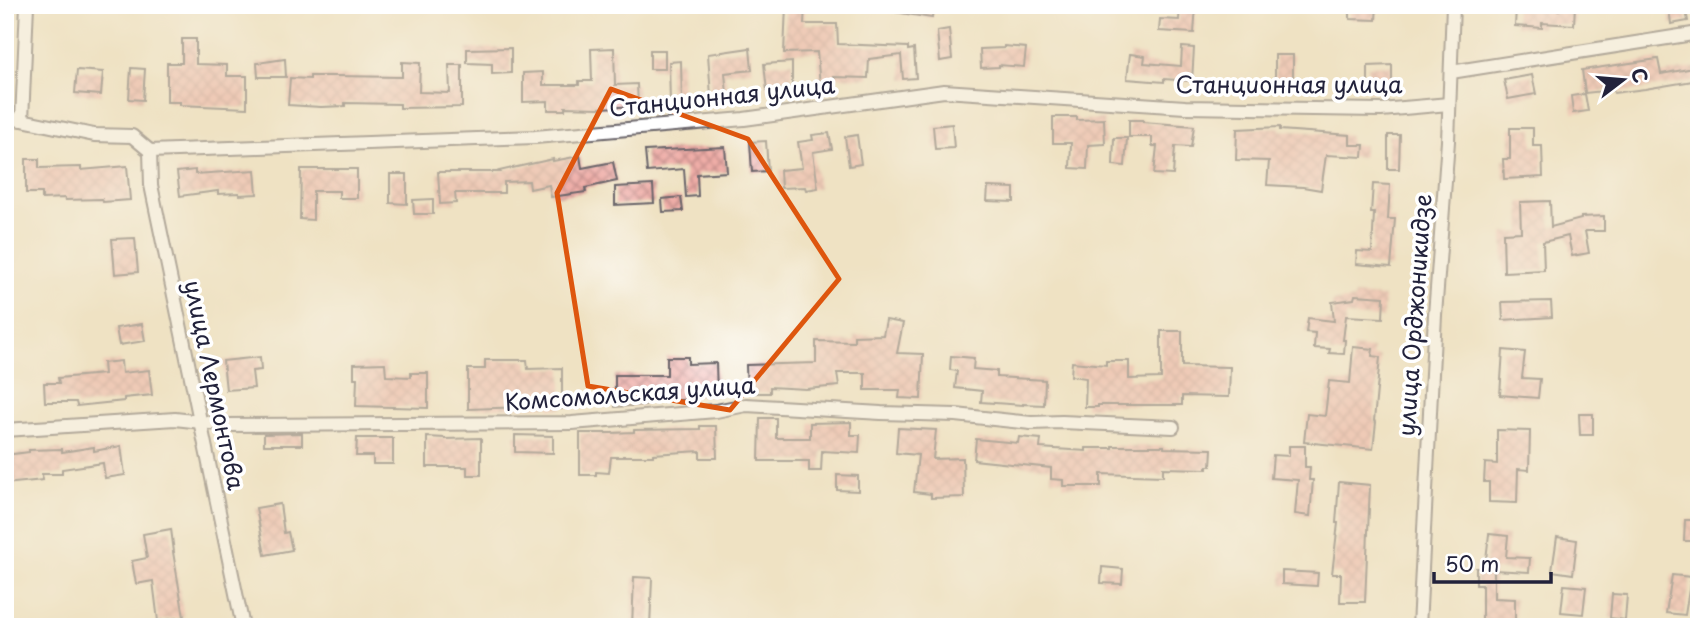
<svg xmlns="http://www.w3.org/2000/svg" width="1704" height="632" viewBox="0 0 1704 632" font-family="'Playpen Sans',sans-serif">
	<defs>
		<pattern id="building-cross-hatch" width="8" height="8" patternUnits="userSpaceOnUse" patternTransform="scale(1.75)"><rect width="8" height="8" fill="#efada7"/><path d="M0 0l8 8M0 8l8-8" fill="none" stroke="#c18c89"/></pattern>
	</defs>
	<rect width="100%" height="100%" fill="#fff"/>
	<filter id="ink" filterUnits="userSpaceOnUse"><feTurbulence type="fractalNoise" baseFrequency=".0143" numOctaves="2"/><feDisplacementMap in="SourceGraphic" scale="14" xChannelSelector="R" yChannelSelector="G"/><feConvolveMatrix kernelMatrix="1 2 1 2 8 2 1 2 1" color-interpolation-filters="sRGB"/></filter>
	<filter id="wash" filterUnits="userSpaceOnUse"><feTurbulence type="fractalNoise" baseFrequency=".00686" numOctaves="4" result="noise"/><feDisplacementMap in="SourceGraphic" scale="28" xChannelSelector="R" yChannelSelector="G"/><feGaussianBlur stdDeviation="1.57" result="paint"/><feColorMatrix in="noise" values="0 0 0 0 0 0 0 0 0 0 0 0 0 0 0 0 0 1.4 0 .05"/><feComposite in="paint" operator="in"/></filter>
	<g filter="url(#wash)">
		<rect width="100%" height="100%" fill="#efe2c3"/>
		<g id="blocks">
			<g fill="url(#building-cross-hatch)">
				<polygon points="786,5 805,5 804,24 837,24 838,44 908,47 908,50 914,49 916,78 903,79 901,55 869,59 868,78 834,77 835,84 820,86 817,52 784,53"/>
				<polygon points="894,5 934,5 932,18 894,12"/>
				<polygon points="1180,5 1196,5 1194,33 1159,31 1160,19 1179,20"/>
				<polygon points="1350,5 1377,5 1376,20 1350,19"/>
				<polygon points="1559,5 1575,5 1574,25 1542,23 1542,28 1515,26 1516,8 1559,10"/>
				<polygon points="1685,6 1688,21 1671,24 1669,8"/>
				<polygon points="949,29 952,59 940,61 937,31"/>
				<polygon points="182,39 196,39 196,64 227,65 227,76 247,76 247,108 180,105 180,102 167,102 167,63 182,63"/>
				<polygon points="1004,46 1026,48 1024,67 999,65 999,67 981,68 980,49 1004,48"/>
				<polygon points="1182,47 1194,48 1192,81 1164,79 1164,82 1127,79 1130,54 1145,56 1144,63 1181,66"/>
				<polygon points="511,48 511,73 492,74 492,64 467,63 467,49"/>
				<polygon points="614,48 615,85 637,84 638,106 599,108 565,107 565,110 548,110 548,101 523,102 523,73 543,72 543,85 579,85 579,81 592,81 591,49"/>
				<polygon points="750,48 752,70 725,73 727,94 711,96 708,54"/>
				<rect x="650" y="50" width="15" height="19"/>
				<rect x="1275" y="55" width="18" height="34"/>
				<polygon points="285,59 286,77 258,77 257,63"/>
				<polygon points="1658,59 1661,74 1699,67 1699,80 1645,89 1614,93 1613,90 1585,93 1582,70"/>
				<polygon points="681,61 682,103 670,103 669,62"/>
				<polygon points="402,62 420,63 419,92 450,93 449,65 462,65 462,107 400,108 400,104 345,103 345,106 321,107 288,105 290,78 310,79 310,76 335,76 402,77"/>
				<polygon points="792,62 792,88 767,91 764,64"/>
				<polygon points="1392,65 1392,90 1368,91 1368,66"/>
				<polygon points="131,68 145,69 143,100 129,99"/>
				<polygon points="77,70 103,72 101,95 75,93"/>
				<polygon points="1532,75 1536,94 1508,99 1504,80"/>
				<polygon points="1585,94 1588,111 1573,113 1571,96"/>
				<polygon points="1053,117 1077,117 1077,120 1104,119 1105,144 1088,145 1087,169 1070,168 1071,143 1053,143"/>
				<polygon points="1129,120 1143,120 1143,122 1194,126 1191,147 1175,146 1173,175 1154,174 1157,146 1152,146 1152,137 1129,137"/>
				<polygon points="952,124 954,148 935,149 933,126"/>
				<polygon points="1280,127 1280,130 1350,135 1350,145 1364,145 1363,157 1326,155 1321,190 1303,187 1267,185 1269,161 1236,160 1237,129"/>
				<polygon points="1510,128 1533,128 1533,146 1542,146 1543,177 1504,179 1503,159 1510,159"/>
				<polygon points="829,133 832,149 813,152 818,188 806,190 805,187 781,188 780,170 802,168 798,142 813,140 812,135"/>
				<polygon points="857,135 861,164 849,166 845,137"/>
				<polygon points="1388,135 1400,135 1399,169 1388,169"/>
				<polygon points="1114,138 1127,138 1125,166 1113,165"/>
				<polygon points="766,141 768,171 752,172 750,142"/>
				<polygon points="725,147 727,172 697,174 698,196 686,197 684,169 647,172 645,151"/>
				<polygon points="580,156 582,168 613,162 617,181 585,188 586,192 551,197 549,185 530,189 529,181 504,182 504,193 455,193 456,203 440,204 438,172 500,172 499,171 553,159 553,161"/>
				<polygon points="26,159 39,159 39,168 81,167 81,170 127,166 130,200 103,202 102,199 65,200 65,198 42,199 42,193 26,193"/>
				<polygon points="301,169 357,169 357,198 339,198 339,191 313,191 313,220 300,219"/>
				<polygon points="195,170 195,174 255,170 257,194 239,195 239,193 218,194 218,191 180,196 177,172"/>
				<polygon points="390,174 407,174 407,204 390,203"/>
				<polygon points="1373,184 1390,185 1388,219 1395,219 1391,267 1356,264 1357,251 1372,252 1374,213 1371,213"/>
				<polygon points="653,185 654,203 615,205 615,187"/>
				<polygon points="988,187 1014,188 1014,202 987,201"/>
				<polygon points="681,197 683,211 663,212 662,199"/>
				<polygon points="433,199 433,214 414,214 413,200"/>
				<polygon points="1550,201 1551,227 1581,219 1581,217 1604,216 1604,231 1585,231 1589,253 1572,256 1568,236 1543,242 1544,270 1504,272 1503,233 1521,232 1520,202"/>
				<polygon points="135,238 138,272 115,274 112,239"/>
				<polygon points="1355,295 1384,297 1383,318 1346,316 1343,340 1345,340 1344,354 1329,353 1330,349 1314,348 1315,333 1306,332 1308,318 1334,321 1332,302 1354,299"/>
				<polygon points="1551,301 1552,317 1503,320 1502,302"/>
				<polygon points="886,320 903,323 897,353 923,354 921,399 899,398 900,390 865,390 865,373 837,373 839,386 806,389 770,387 770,393 747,393 746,365 816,363 816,341 854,342 854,336 883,335"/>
				<polygon points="142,324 145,341 119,345 116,328"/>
				<polygon points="1161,331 1182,331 1182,366 1230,367 1229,397 1182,396 1182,405 1098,405 1098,407 1085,407 1086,378 1071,376 1072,362 1106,365 1106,361 1129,361 1129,379 1161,378"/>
				<polygon points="1353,347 1373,349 1372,356 1380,357 1374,421 1376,422 1373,449 1304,442 1307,414 1325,416 1329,381 1350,383"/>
				<polygon points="1503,350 1525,352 1522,378 1540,379 1538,398 1500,395"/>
				<polygon points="951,356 974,358 973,369 997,371 997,377 1045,380 1044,405 1023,404 1023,405 981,402 982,391 955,388 957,371 950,370"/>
				<polygon points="260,357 261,370 252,371 254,388 226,390 223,361"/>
				<polygon points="667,357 688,357 688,364 716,363 717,394 689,395 689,400 645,400 645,405 615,407 615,375 667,375"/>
				<polygon points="485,360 527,360 528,369 562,368 562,409 550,409 550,406 468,409 468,369 485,369"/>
				<polygon points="121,361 122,373 149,370 152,395 124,398 124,401 77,406 76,402 45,402 44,383 59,383 58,378 104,374 103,363"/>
				<polygon points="385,363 386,376 411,377 411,373 428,373 428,408 356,406 357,378 354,378 354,364"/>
				<polygon points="1579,414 1593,414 1593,435 1580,435"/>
				<polygon points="760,418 776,418 776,438 810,438 810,423 851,422 851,435 860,435 859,453 822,451 821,471 809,471 809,461 759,461"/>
				<polygon points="700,426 716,426 717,458 700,458 700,451 653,454 653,456 623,456 623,457 611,457 609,473 596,472 596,475 580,475 580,433 611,433 634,432 634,430 700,429"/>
				<polygon points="898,428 936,430 933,459 963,458 964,497 931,498 931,494 914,492 918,455 896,453"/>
				<polygon points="1497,430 1530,431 1529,470 1518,469 1517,503 1489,502 1489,482 1484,482 1485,463 1497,464"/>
				<polygon points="302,433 302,445 264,445 264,434"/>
				<polygon points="515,435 553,436 553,453 515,452"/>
				<polygon points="427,437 445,438 445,439 481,438 481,475 467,475 467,467 427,467"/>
				<polygon points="1019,437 1041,439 1040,448 1086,451 1086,448 1112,448 1112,446 1164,446 1164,448 1212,449 1211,466 1207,466 1207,469 1163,468 1163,476 1101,474 1101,486 1063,486 1063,480 1051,479 1051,468 974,460 976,439 1018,443"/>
				<polygon points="357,438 393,438 393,464 373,464 373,456 356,456"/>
				<polygon points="121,446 125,475 105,478 103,463 62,469 62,474 42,474 43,480 5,484 5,455 29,452 29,450 62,449 62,452 94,447 94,451"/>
				<polygon points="1289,446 1305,446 1305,467 1310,467 1309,480 1313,480 1310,516 1295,514 1298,480 1271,478 1273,455 1289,456"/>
				<polygon points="837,475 858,476 858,491 837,490"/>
				<polygon points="1339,482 1370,485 1365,602 1340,602 1341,574 1332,574 1338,523 1336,523"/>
				<polygon points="280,504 284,533 288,532 292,550 265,555 256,508"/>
				<polygon points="1685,520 1699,520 1699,541 1684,541"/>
				<polygon points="171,529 174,552 173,552 184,617 158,621 153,581 136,584 132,561 147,558 143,534"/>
				<polygon points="1489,534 1508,536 1506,557 1530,558 1529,572 1494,570 1494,598 1515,599 1515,627 1482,627 1482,585 1476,585 1476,568 1485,568"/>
				<polygon points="1557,537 1577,540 1573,574 1552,571"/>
				<polygon points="1102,567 1123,569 1122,584 1101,583"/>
				<polygon points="1282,571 1318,573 1317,586 1282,584"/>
				<polygon points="1672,575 1691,577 1685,615 1666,613"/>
				<polygon points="634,577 652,578 650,627 632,627"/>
				<polygon points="1564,585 1586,587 1583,614 1561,612"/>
				<polygon points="1612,594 1627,595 1625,620 1610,618"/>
			</g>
		</g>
	</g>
	<g filter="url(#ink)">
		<use href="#blocks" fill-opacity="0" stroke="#6a656b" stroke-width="2"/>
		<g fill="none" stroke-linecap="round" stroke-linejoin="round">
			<defs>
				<g id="minor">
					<polyline points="1451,72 1699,33"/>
					<polyline points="5,118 22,120 94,135 132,136 150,151 535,137 744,119 944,91 1185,107 1381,110 1449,104"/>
					<polyline points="22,120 27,5"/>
					<polyline points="150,151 151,185 243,627"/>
					<polyline points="5,430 175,419 228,425 572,423 716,411 746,405 881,413 956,415 1031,423 1062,422 1173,427"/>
					<polyline points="1419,627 1435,315 1448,141 1453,5"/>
				</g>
			</defs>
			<use href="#minor" stroke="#6a656b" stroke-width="16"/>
			<use href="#minor" stroke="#fff" stroke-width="12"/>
		</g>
	</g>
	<path d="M0 0H1704V632H0ZM611,89L748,139L839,279L730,410L588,386L557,193Z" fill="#efe2c3" fill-opacity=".55" fill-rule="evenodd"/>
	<path fill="none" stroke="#de560e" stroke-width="5" stroke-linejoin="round" d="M611,89L748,139L839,279L730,410L588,386L557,193Z"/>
	<g text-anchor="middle" stroke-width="7" stroke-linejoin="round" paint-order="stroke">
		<g font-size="23" fill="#22223b" stroke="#fff">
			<text x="1289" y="93">Станционная улица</text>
			<text transform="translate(722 97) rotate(-6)" y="8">Станционная улица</text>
			<text transform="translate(1415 315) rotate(-86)" y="8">улица Орджоникидзе</text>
			<text transform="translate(214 385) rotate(78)" y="8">улица Лермонтова</text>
			<text transform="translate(630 394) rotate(-4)" y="8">Комсомольская улица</text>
		</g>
	</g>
	<rect width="1704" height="632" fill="none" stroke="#fff" stroke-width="28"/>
	<g transform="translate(1623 80) rotate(74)" stroke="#ffffff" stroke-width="5" paint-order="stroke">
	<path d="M0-5L12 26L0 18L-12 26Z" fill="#22223b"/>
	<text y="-10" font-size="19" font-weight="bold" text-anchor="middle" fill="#22223b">С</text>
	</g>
	<path d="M1434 572v10h117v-10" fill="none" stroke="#22223b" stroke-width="3.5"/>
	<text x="1445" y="572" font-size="21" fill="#22223b" stroke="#ffffff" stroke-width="5" paint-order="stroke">50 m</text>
</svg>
